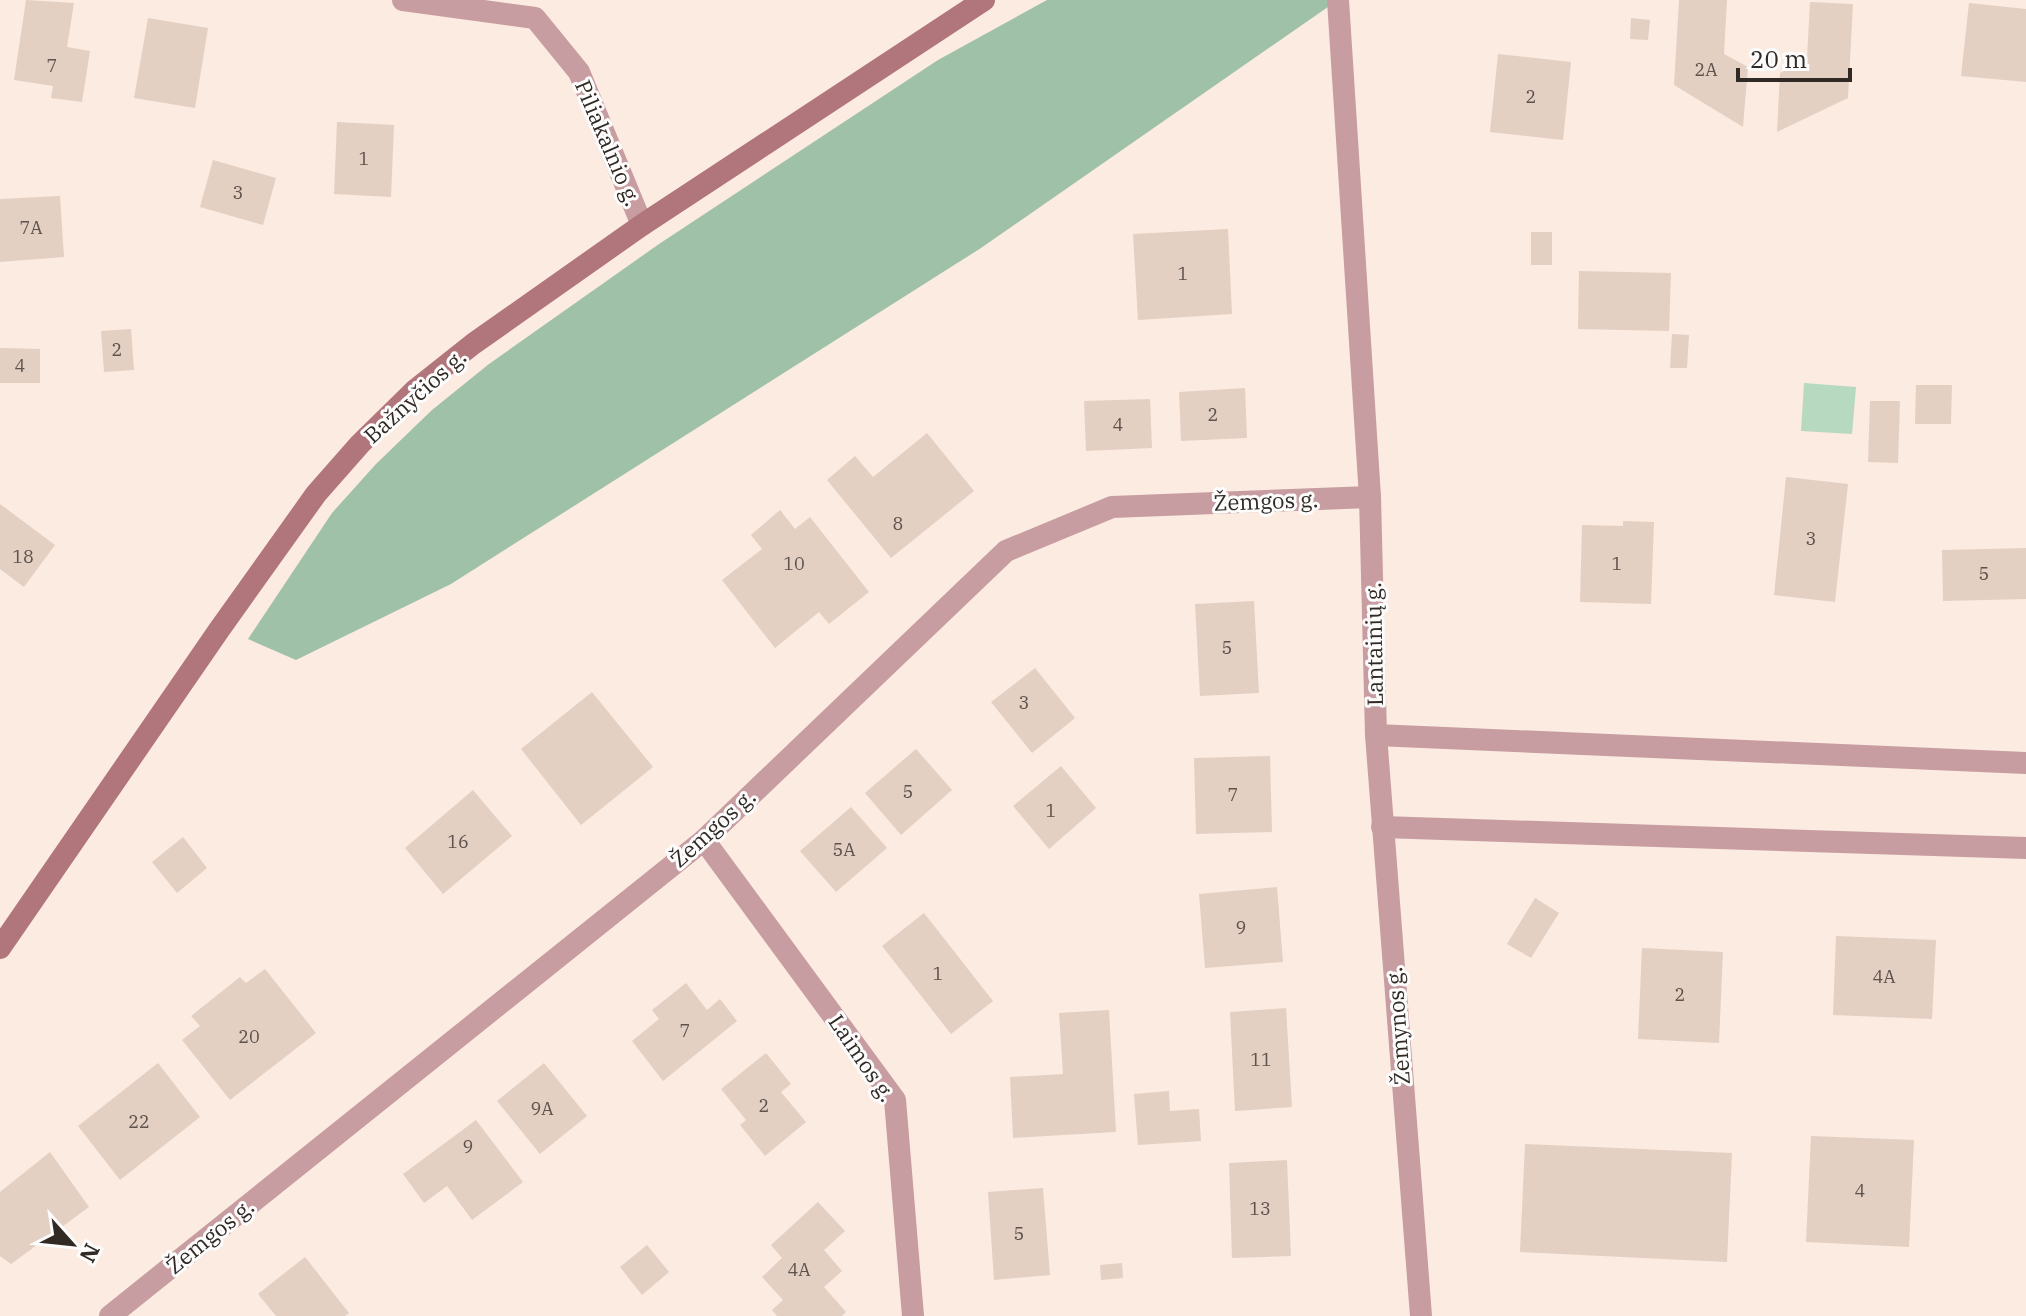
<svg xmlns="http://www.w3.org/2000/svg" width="2026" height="1316" viewBox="0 0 2026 1316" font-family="'IBM Plex Serif',serif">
	<rect width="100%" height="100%" fill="#fcebe1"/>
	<polygon fill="#b7d9bf" points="1804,383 1856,387 1852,434 1801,431"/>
	<polygon fill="#9fc1a7" points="1047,0 1338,0 981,248 451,584 296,660 248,639 332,513 376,464 432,410 489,364 659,244 938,60"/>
	<g fill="#e4cfc3">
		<polygon points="26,0 74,3 67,47 90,51 82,102 51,98 53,86 14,80"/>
		<polygon points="1679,0 1727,0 1724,54 1748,67 1743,127 1674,85"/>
		<polygon points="1810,2 1853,4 1848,98 1777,132 1780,73 1807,59"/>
		<polygon points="1969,3 2026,9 2026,82 1961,76"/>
		<polygon points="148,18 208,28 195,108 134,98"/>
		<polygon points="1631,18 1650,20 1648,40 1630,39"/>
		<polygon points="1498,54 1571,62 1563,140 1490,132"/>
		<polygon points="337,122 394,125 391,197 334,194"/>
		<polygon points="213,160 276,178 263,225 200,207"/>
		<polygon points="60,196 64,257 0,262 0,199"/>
		<polygon points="1228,229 1232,314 1138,320 1133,234"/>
		<rect x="1531" y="232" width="21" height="33"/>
		<polygon points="1579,271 1671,273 1669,331 1578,329"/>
		<polygon points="131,329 134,370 104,372 101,331"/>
		<polygon points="1672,334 1689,335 1687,368 1670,368"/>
		<polygon points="0,348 40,349 40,383 0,383"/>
		<polygon points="1916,385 1952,385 1951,424 1915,424"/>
		<polygon points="1245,388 1247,438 1181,441 1179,392"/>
		<polygon points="1150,399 1152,448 1086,451 1084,401"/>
		<polygon points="1870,401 1900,401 1898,463 1868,462"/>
		<polygon points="927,433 974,491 891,558 827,480 855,456 873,477"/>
		<polygon points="1786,477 1848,484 1835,602 1774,595"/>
		<polygon points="0,504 55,545 24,587 0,569"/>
		<polygon points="780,510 795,529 810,517 869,592 829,624 819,612 775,648 722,580 762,549 751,535"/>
		<polygon points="1623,521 1654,522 1651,604 1580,602 1582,525 1623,526"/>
		<polygon points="2026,548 2026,599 1943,601 1942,550"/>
		<polygon points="1254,601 1259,693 1200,696 1195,604"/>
		<polygon points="1035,668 1075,718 1032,753 991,702"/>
		<polygon points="592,692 653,767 581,825 521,749"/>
		<polygon points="916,749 952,790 901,835 865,793"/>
		<polygon points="1270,756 1272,832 1196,834 1194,758"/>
		<polygon points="1061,766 1096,808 1049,849 1013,806"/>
		<polygon points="473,790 512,836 443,894 405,848"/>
		<polygon points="851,807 887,848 836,892 800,851"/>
		<polygon points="183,837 207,868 177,893 152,862"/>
		<polygon points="1277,887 1283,962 1205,968 1199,894"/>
		<polygon points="1535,898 1559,913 1531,958 1507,944"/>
		<polygon points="924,913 993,1001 951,1034 882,946"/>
		<polygon points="1836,936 1936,940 1932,1019 1833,1015"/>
		<polygon points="1642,948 1723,952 1719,1043 1638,1039"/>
		<polygon points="265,969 316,1033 230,1100 182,1040 200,1026 191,1016 240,977 246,983"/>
		<polygon points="686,983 707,1010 720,999 737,1021 663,1081 632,1041 659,1019 652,1010"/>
		<polygon points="1286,1008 1292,1107 1235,1111 1230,1012"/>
		<polygon points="1109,1010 1116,1132 1013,1138 1010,1077 1063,1074 1059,1013"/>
		<polygon points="766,1053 791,1084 781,1092 806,1122 765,1156 740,1125 746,1120 721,1089"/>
		<polygon points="158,1063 200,1117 120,1180 78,1126"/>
		<polygon points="544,1063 587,1116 540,1154 497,1101"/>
		<polygon points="1169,1091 1170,1111 1199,1109 1201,1141 1138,1145 1134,1094"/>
		<polygon points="476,1120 523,1182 472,1220 447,1186 424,1203 403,1174"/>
		<polygon points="1811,1136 1914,1140 1909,1247 1806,1242"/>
		<polygon points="1525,1144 1732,1153 1727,1262 1520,1252"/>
		<polygon points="50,1152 89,1207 11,1264 0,1256 0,1192"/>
		<polygon points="1287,1160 1291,1256 1232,1258 1229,1163"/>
		<polygon points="1043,1188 1050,1275 994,1280 988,1192"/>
		<polygon points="818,1202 845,1231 824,1250 842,1271 824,1287 846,1312 842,1316 777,1316 772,1310 783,1300 762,1277 782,1258 771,1245"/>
		<polygon points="647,1245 669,1272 642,1295 620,1267"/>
		<polygon points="305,1257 349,1313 345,1316 276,1316 258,1294"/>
		<polygon points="1122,1263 1123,1278 1101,1280 1100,1265"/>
	</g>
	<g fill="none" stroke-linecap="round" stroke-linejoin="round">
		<g stroke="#c79da1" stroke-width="22">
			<polyline points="403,0 535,18 579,72 642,225"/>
			<polyline points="1338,0 1370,497 1376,735 1421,1316"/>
			<polyline points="1376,735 2026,763"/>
			<polyline points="1382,827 2026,848"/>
			<polyline points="704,840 895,1100 913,1316"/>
			<polyline points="110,1316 704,840 1006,551 1112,507 1370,497"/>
		</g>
		<polyline stroke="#b1757c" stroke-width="22" points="0,948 219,630 316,494 360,444 415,390 473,344 642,225 984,0"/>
	</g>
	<g text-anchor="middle" stroke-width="6" stroke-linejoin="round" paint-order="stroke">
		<g font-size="18" fill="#5e524c">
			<text x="52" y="72">7</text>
			<text x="1706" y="76">2A</text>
			<text x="1531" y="103">2</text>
			<text x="364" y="165">1</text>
			<text x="238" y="199">3</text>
			<text x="31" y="234">7A</text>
			<text x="1183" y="280">1</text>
			<text x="117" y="356">2</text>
			<text x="20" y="372">4</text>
			<text x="1213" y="421">2</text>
			<text x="1118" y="431">4</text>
			<text x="898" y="530">8</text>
			<text x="1811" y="545">3</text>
			<text x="23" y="563">18</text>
			<text x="794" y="570">10</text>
			<text x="1617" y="570">1</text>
			<text x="1984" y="580">5</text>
			<text x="1227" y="654">5</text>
			<text x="1024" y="709">3</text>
			<text x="908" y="798">5</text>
			<text x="1233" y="801">7</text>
			<text x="1051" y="817">1</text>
			<text x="458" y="848">16</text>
			<text x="844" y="856">5A</text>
			<text x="1241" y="934">9</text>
			<text x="938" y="980">1</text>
			<text x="1884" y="983">4A</text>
			<text x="1680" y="1001">2</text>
			<text x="685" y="1037">7</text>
			<text x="249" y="1043">20</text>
			<text x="1261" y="1066">11</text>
			<text x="764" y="1112">2</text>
			<text x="542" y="1115">9A</text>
			<text x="139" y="1128">22</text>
			<text x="468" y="1153">9</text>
			<text x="1860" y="1197">4</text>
			<text x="1260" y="1215">13</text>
			<text x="1019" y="1240">5</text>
			<text x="799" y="1276">4A</text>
		</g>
		<g font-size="22" fill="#312924" stroke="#fcfcfc">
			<text transform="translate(608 143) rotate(67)" y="8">Piliakalnio g.</text>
			<text transform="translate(415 396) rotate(-42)" y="8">Bažnyčios g.</text>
			<text transform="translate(1266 501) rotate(-2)" y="8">Žemgos g.</text>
			<text transform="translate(1374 644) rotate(-91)" y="8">Lantainių g.</text>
			<text transform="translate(713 828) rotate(-42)" y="8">Žemgos g.</text>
			<text transform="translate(1398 1026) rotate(-94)" y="8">Žemynos g.</text>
			<text transform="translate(862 1058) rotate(56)" y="8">Laimos g.</text>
			<text transform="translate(210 1236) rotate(-39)" y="8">Žemgos g.</text>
		</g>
	</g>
	<g transform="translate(72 1244) rotate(117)" stroke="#fcfcfc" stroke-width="6" paint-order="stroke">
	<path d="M0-6L14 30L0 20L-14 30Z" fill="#312924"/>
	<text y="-12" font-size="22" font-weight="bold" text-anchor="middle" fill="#312924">N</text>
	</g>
	<path d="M1738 68v12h112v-12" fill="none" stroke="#312924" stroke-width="4"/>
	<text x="1750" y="68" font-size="24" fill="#312924" stroke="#fcfcfc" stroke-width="6" paint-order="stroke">20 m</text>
</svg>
